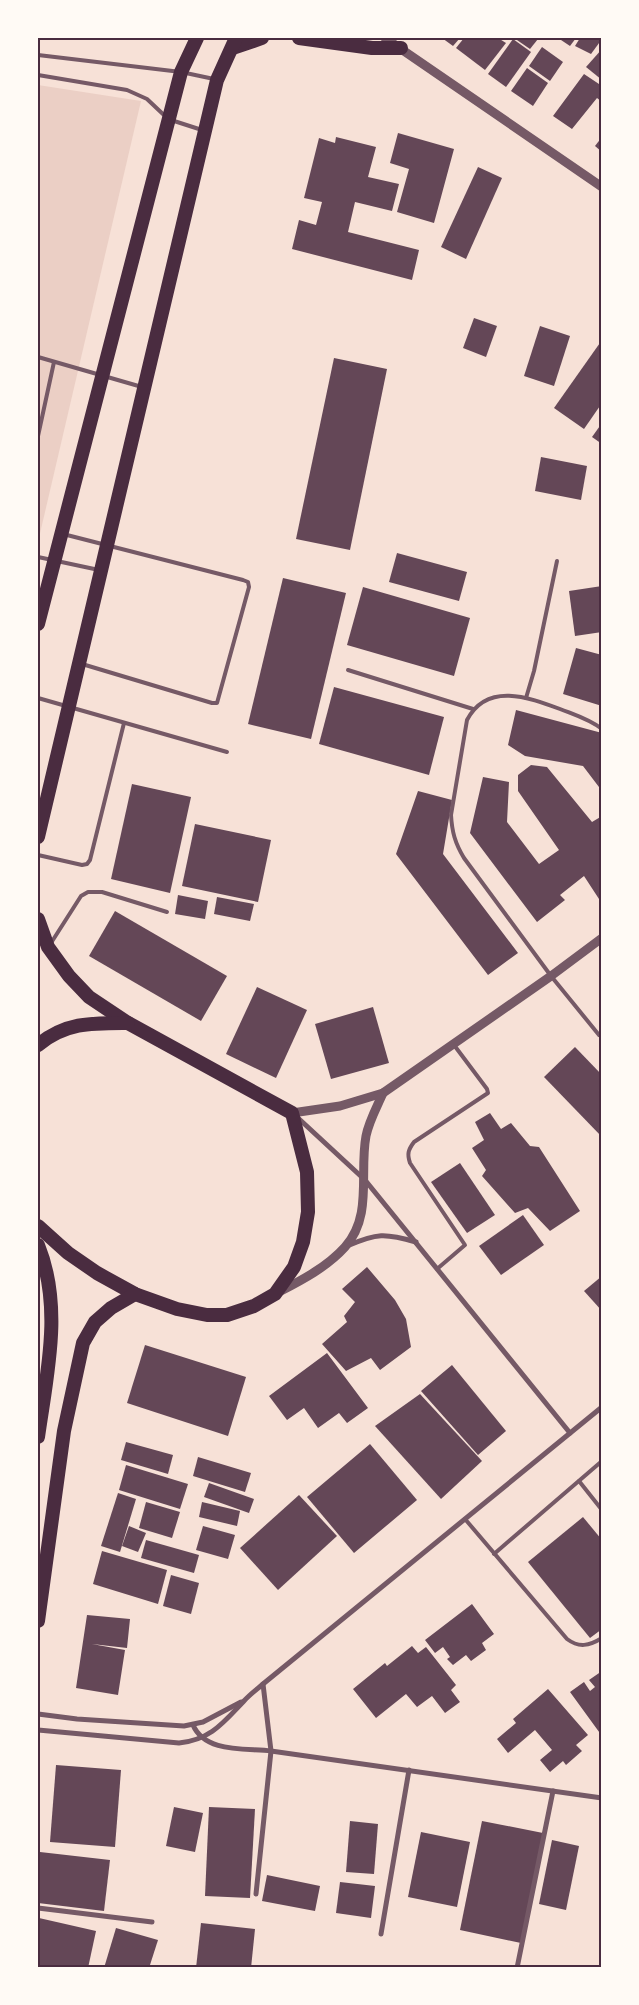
<svg xmlns="http://www.w3.org/2000/svg" width="639" height="2005" viewBox="0 0 639 2005" font-family="Barlow,sans-serif">
	<rect width="100%" height="100%" fill="#f7e1d7"/>
	<polygon fill="#ebcfc5" points="38,85 141,101 38,542"/>
	<g fill="#644757">
		<polygon points="442,38 460,38 453,46"/>
		<polygon points="464,38 498,38 506,43 485,70 456,48"/>
		<polygon points="514,38 535,38 538,39 530,49"/>
		<polygon points="558,38 576,38 570,46"/>
		<polygon points="580,38 602,38 602,39 591,54 575,46"/>
		<polygon points="513,39 531,52 506,87 488,74"/>
		<polygon points="542,47 563,62 550,81 529,66"/>
		<polygon points="602,49 602,80 586,67"/>
		<polygon points="527,68 548,83 533,106 511,91"/>
		<polygon points="584,74 602,86 602,102 597,98 572,129 553,116"/>
		<polygon points="398,133 454,149 434,223 397,212 409,169 390,163"/>
		<polygon points="336,137 376,147 368,177 399,184 392,211 355,202 348,232 419,250 412,280 292,249 299,220 316,225 322,202 304,198 319,138 335,143"/>
		<polygon points="602,137 602,152 595,146"/>
		<polygon points="478,167 502,178 466,259 441,247"/>
		<polygon points="474,318 497,326 486,357 463,348"/>
		<polygon points="540,326 570,336 554,386 524,376"/>
		<polygon points="602,340 602,403 584,429 554,408"/>
		<polygon points="334,358 387,369 350,550 296,539"/>
		<polygon points="602,423 602,444 592,437"/>
		<polygon points="541,457 587,466 581,500 535,491"/>
		<polygon points="397,553 467,572 459,601 389,582"/>
		<polygon points="283,578 346,593 311,739 248,724"/>
		<polygon points="602,586 602,632 575,636 569,591"/>
		<polygon points="363,587 470,618 454,676 347,645"/>
		<polygon points="576,648 602,655 602,706 563,694"/>
		<polygon points="334,687 444,717 429,775 319,744"/>
		<polygon points="516,710 602,733 602,791 583,766 525,756 508,745"/>
		<polygon points="531,765 547,767 592,822 602,816 602,897 599,899 584,876 560,895 565,900 537,922 470,833 483,777 509,782 507,822 539,864 559,850 518,791 518,775"/>
		<polygon points="132,784 191,797 170,893 111,879"/>
		<polygon points="418,791 452,800 443,854 518,953 488,975 396,854"/>
		<polygon points="195,824 271,840 258,902 182,886"/>
		<polygon points="178,895 208,901 205,919 175,914"/>
		<polygon points="217,897 254,904 250,921 214,914"/>
		<polygon points="115,911 227,976 201,1021 89,956"/>
		<polygon points="257,987 307,1010 276,1078 226,1054"/>
		<polygon points="373,1007 389,1063 331,1079 315,1024"/>
		<polygon points="575,1047 602,1075 602,1137 544,1077"/>
		<polygon points="490,1113 501,1129 511,1123 530,1146 539,1147 580,1211 550,1231 528,1208 515,1213 482,1176 486,1170 472,1148 484,1140 475,1122"/>
		<polygon points="460,1163 495,1215 467,1233 431,1182"/>
		<polygon points="523,1215 544,1245 501,1275 479,1246"/>
		<polygon points="367,1267 395,1300 406,1319 411,1347 380,1370 371,1358 346,1371 322,1344 347,1322 344,1316 355,1302 342,1289"/>
		<polygon points="602,1276 602,1311 584,1291"/>
		<polygon points="145,1345 246,1377 228,1436 127,1403"/>
		<polygon points="327,1353 368,1408 347,1423 339,1413 318,1428 304,1408 287,1420 269,1396"/>
		<polygon points="452,1365 506,1431 478,1455 421,1391"/>
		<polygon points="420,1394 482,1461 441,1499 375,1426"/>
		<polygon points="126,1442 173,1455 168,1474 121,1460"/>
		<polygon points="370,1444 417,1500 354,1553 307,1497"/>
		<polygon points="198,1457 251,1473 245,1492 193,1476"/>
		<polygon points="126,1465 188,1484 180,1509 119,1490"/>
		<polygon points="209,1483 254,1499 249,1513 204,1497"/>
		<polygon points="118,1493 136,1499 120,1552 101,1546"/>
		<polygon points="299,1495 337,1536 278,1590 240,1548"/>
		<polygon points="146,1502 180,1512 172,1538 139,1528"/>
		<polygon points="202,1502 240,1511 237,1526 199,1517"/>
		<polygon points="583,1517 602,1540 602,1629 590,1638 528,1562"/>
		<polygon points="129,1526 146,1533 138,1552 122,1546"/>
		<polygon points="203,1526 235,1535 228,1559 196,1550"/>
		<polygon points="146,1540 199,1555 194,1573 141,1558"/>
		<polygon points="102,1551 167,1570 158,1604 93,1584"/>
		<polygon points="171,1575 199,1583 191,1614 163,1606"/>
		<polygon points="472,1604 494,1634 482,1643 486,1650 471,1661 466,1655 453,1665 447,1659 450,1657 443,1647 435,1653 425,1640"/>
		<polygon points="87,1615 130,1619 127,1648 92,1644 125,1650 118,1695 76,1688"/>
		<polygon points="412,1646 418,1653 426,1647 456,1685 451,1690 460,1702 445,1713 432,1696 417,1707 406,1694 376,1718 353,1689 385,1663 387,1666"/>
		<polygon points="602,1671 602,1736 570,1692 584,1682 590,1691 595,1687 589,1680"/>
		<polygon points="548,1689 588,1735 576,1745 582,1751 566,1765 563,1761 550,1772 540,1760 552,1750 535,1730 508,1753 497,1739 516,1723 513,1719"/>
		<polygon points="56,1765 121,1770 115,1847 50,1842"/>
		<polygon points="174,1807 203,1813 195,1852 166,1846"/>
		<polygon points="209,1807 255,1809 250,1898 205,1896"/>
		<polygon points="350,1821 378,1824 374,1874 346,1872"/>
		<polygon points="482,1821 543,1833 521,1943 460,1930"/>
		<polygon points="421,1832 470,1842 457,1907 408,1897"/>
		<polygon points="552,1840 579,1846 566,1910 539,1904"/>
		<polygon points="40,1852 110,1860 104,1911 38,1903"/>
		<polygon points="267,1875 320,1886 315,1911 262,1901"/>
		<polygon points="340,1882 375,1886 371,1918 336,1913"/>
		<polygon points="39,1918 96,1931 88,1968 38,1968"/>
		<polygon points="201,1923 255,1929 251,1968 196,1968"/>
		<polygon points="116,1928 158,1940 149,1968 104,1968"/>
	</g>
	<g fill="none" stroke-linecap="round" stroke-linejoin="round">
		<g stroke="#755966" stroke-width="4">
			<polyline points="38,55 181,72 214,79"/>
			<polyline points="38,75 127,90 147,99 165,116"/>
			<polyline points="171,120 202,130"/>
			<polyline points="38,357 142,387"/>
			<polyline points="38,436 54,362"/>
			<polyline points="63,534 243,580 248,582 249,587 217,703 212,703 82,664"/>
			<polyline points="38,557 99,570"/>
			<polyline points="348,670 473,709"/>
			<polyline points="38,698 227,752"/>
			<polyline points="526,698 534,671 557,561"/>
			<path d="M602,729C589,719 575,715 560,709C528,697 487,682 467,720L451,815C452,832 455,843 464,858L551,976L599,1035L602,1036"/>
			<polyline points="38,855 82,865 87,864 90,860 124,723"/>
			<polyline points="51,943 81,896 88,892 102,892 167,912"/>
			<path d="M437,1269L465,1245L410,1163C407,1154 408,1150 414,1142L488,1093L487,1089L454,1045"/>
			<polyline points="579,1481 602,1510"/>
			<path d="M465,1519L567,1639C579,1648 589,1646 602,1638"/>
			<polyline points="494,1554 602,1461"/>
		</g>
		<g stroke="#755966" stroke-width="5">
			<polyline points="298,1118 365,1180 570,1433"/>
			<path d="M347,1246C377,1233 385,1233 416,1242"/>
			<polyline points="38,1714 77,1719 184,1726 203,1722 241,1702"/>
			<path d="M193,1725C205,1753 245,1748 271,1751L602,1798"/>
			<path d="M38,1730L179,1743C210,1740 223,1723 243,1702C249,1695 256,1690 263,1684L602,1407"/>
			<polyline points="256,1894 271,1751 263,1684"/>
			<polyline points="38,1908 152,1922"/>
			<polyline points="381,1934 409,1770"/>
			<polyline points="517,1968 553,1791"/>
		</g>
		<g stroke="#755966" stroke-width="9">
			<polyline points="385,38 602,187"/>
			<polyline points="292,1113 340,1106 383,1093 551,976 602,938"/>
			<path d="M279,1292C302,1280 327,1267 345,1247C373,1216 359,1173 366,1136C369,1121 377,1107 383,1093"/>
		</g>
		<g stroke="#4a2c40" stroke-width="14">
			<polyline points="299,38 372,48 401,48"/>
			<polyline points="233,48 262,38"/>
			<polyline points="38,624 181,72 197,38"/>
			<polyline points="38,837 217,80 236,38"/>
			<polyline points="38,919 48,947 69,976 89,997 128,1023 292,1113 307,1172 308,1212 303,1242 294,1267 275,1294 254,1306 227,1315 207,1315 177,1309 135,1294 97,1273 68,1253 38,1226"/>
			<path d="M38,1045C66,1022 92,1023 128,1023"/>
			<path d="M38,1245C63,1307 47,1373 38,1437"/>
			<polyline points="38,1621 64,1431 83,1343 95,1322 111,1308 135,1294"/>
		</g>
	</g>
	<rect width="639" height="2005" fill="none" stroke="#fffaf5" stroke-width="78"/>
	<rect x="39" y="39" width="561" height="1927" fill="none" stroke="#4a2c40" stroke-width="2"/>
</svg>
